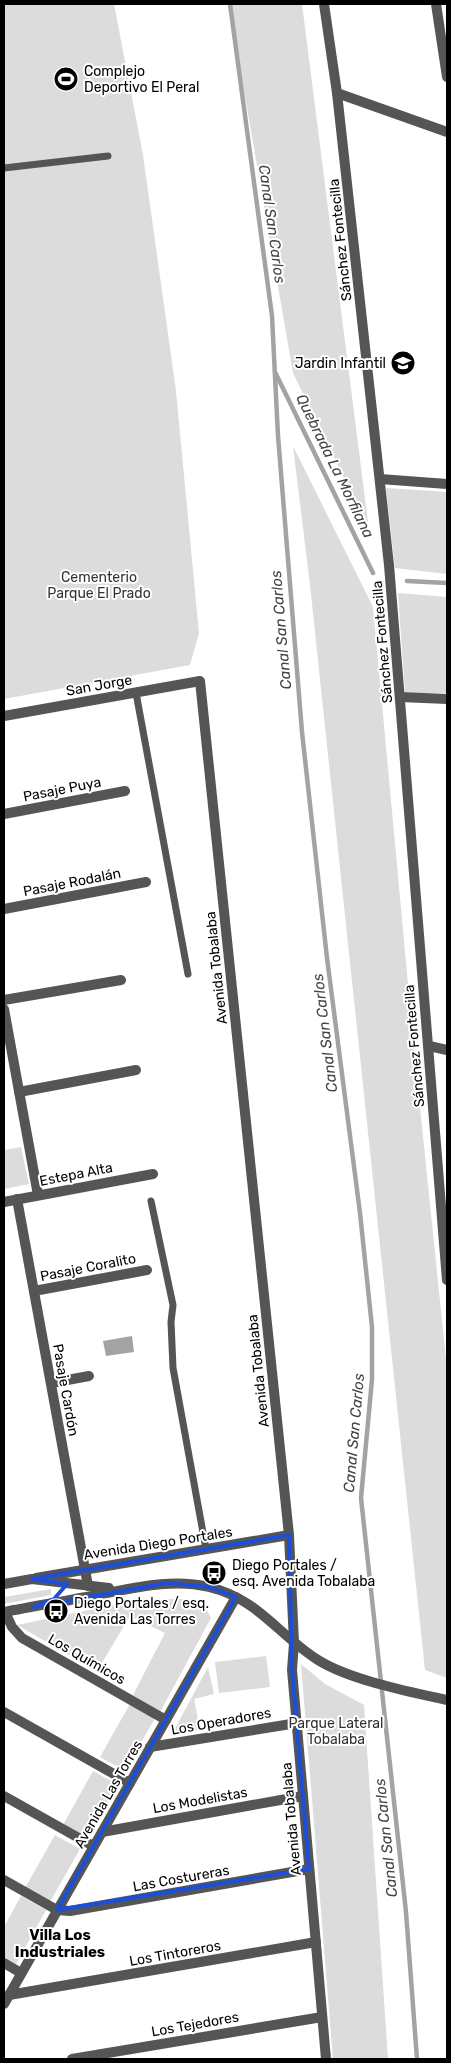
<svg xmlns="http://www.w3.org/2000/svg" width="451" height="2063" viewBox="0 0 451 2063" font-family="Rubik,sans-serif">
	<rect width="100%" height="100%" fill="#fff"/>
	<g fill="#dcdcdc">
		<polygon points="4,4 114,4 143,155 176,391 199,633 190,665 4,699"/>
		<polygon points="229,4 302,4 369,530 293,373"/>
		<polygon points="293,446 373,607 415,1059 447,1369 447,1678 425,1670 310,585"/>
		<polygon points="386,488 447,492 447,574 395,568"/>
		<polygon points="398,593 447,597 447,693 405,693"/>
		<polygon points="21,1147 29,1184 4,1189 4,1150"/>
		<polygon points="51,1589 51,1595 4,1604 4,1597"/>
		<polygon points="142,1599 183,1599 203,1603 211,1618 160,1712 133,1695 165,1633 130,1616 97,1671 17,1625"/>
		<polygon points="266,1656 270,1687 219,1693 215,1662"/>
		<polygon points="301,1664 325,1684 364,1705 388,2059 333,2059"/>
		<polygon points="208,1667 214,1694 194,1699 200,1730 171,1736"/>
		<polygon points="130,1704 155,1718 125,1771 100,1757"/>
		<polygon points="93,1771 118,1785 88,1838 63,1825"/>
		<polygon points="55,1835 80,1849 50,1902 25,1888"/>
		<polygon points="21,1896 46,1910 16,1964 4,1957 4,1927"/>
	</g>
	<polygon fill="#a3a3a3" points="132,1336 134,1352 106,1356 103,1341"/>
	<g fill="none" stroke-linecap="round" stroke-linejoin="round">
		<g stroke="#a3a3a3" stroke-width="4.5">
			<polyline points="230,4 272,316 278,436 302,732 327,958 360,1213 372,1327 372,1379 361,1498 406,1912 417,2059"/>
			<polyline points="275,372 373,573"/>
			<polyline points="407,581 447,583"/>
		</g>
		<g stroke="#555" stroke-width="7">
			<polyline points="4,168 108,156"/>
			<polyline points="136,693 188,974"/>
			<polyline points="151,1201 173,1305 171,1322 173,1368 206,1549"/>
		</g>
		<g stroke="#555" stroke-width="10">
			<polyline points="436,4 447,77"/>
			<polyline points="337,93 447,132"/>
			<polyline points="380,479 447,484"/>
			<polyline points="400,697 447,699"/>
			<polyline points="4,716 200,681 289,1535 294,1643 292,1670 326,2059"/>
			<polyline points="4,814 125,791"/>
			<polyline points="4,909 146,882"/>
			<polyline points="4,1000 121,980"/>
			<polyline points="4,1009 38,1195"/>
			<polyline points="429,1046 447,1050"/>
			<polyline points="19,1092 136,1070"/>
			<polyline points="17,1199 88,1586"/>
			<polyline points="4,1202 153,1174"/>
			<polyline points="34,1291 147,1270"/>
			<polyline points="51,1383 89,1376"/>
			<polyline points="36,1578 289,1535"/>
			<polyline points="5,1612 12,1627 22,1638 166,1720"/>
			<polyline points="4,1712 130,1783"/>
			<polyline points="150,1747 297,1723"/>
			<polyline points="4,1796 93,1846"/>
			<polyline points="102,1832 303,1796"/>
			<polyline points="4,1880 57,1910 70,1911 309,1869"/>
			<polyline points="4,1963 21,1973"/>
			<polyline points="9,1995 316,1942"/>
			<polyline points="4,2004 236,1597"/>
			<polyline points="72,2059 322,2017"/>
		</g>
		<g stroke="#555" stroke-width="10">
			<polyline points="324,4 337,93 389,565 447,1280"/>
			<polyline points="4,1584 32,1579 109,1588"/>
			<path d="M4,1612C35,1606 66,1601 97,1595C134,1588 172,1578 209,1587C259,1599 278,1635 318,1660C350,1680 410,1692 447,1700"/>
		</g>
	</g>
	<path fill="none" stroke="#1d4ed8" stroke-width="4" stroke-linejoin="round" d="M289,1535L292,1670L309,1869L57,1910L236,1597L210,1587L167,1583L33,1607L54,1599L67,1584L32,1579Z"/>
	<defs>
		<symbol id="stadium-disc" viewBox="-11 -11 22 22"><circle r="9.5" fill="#000" stroke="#fff"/><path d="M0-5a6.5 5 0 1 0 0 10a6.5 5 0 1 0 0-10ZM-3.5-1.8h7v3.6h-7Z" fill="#fff"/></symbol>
		<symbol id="school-disc" viewBox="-11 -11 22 22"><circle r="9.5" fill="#000" stroke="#fff"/><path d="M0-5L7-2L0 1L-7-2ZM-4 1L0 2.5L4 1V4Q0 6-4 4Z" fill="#fff"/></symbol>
		<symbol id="bus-disc" viewBox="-11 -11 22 22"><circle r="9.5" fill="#000" stroke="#fff"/><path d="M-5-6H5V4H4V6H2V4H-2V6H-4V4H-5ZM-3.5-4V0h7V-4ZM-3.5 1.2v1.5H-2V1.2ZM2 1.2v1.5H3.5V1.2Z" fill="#fff"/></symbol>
	</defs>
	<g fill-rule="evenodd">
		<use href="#stadium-disc" x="52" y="65" width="28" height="28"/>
		<use href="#school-disc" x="389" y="349" width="28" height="28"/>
		<use href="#bus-disc" x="200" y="1559" width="28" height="28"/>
		<use href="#bus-disc" x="42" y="1597" width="28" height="28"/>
	</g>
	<g text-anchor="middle" stroke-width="4" stroke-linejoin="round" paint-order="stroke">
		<g font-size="14" fill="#000" stroke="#fff" text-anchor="start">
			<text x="84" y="76">Complejo<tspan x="84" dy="16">Deportivo El Peral</tspan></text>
			<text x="386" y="368" text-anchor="end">Jardin Infantil</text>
			<text x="232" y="1570">Diego Portales /<tspan x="232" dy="16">esq. Avenida Tobalaba</tspan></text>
			<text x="74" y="1608">Diego Portales / esq.<tspan x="74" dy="16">Avenida Las Torres</tspan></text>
		</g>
		<g font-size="14" fill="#000" stroke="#fff">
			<text transform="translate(340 240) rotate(-96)" y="5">Sánchez Fontecilla</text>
			<text transform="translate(382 642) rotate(-95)" y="5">Sánchez Fontecilla</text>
			<text transform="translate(99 685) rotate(-10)" y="5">San Jorge</text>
			<text transform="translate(62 789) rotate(-11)" y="5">Pasaje Puya</text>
			<text transform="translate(72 882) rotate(-11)" y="5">Pasaje Rodalán</text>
			<text transform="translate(216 968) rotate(-96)" y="5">Avenida Tobalaba</text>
			<text transform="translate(414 1046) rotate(-95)" y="5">Sánchez Fontecilla</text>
			<text transform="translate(76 1174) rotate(-11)" y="5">Estepa Alta</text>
			<text transform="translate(88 1267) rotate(-11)" y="5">Pasaje Coralito</text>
			<text transform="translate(258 1371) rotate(-96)" y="5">Avenida Tobalaba</text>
			<text transform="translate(66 1390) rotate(80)" y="5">Pasaje Cardón</text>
			<text transform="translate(158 1543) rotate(-9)" y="5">Avenida Diego Portales</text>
			<text transform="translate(87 1659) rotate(30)" y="5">Los Químicos</text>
			<text transform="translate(221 1721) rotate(-10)" y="5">Los Operadores</text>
			<text transform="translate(108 1794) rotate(-60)" y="5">Avenida Las Torres</text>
			<text transform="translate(200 1800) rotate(-10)" y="5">Los Modelistas</text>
			<text transform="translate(291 1819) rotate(-95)" y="5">Avenida Tobalaba</text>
			<text transform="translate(181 1878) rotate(-10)" y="5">Las Costureras</text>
			<text transform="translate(175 1953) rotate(-10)" y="5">Los Tintoreros</text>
			<text transform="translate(195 2024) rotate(-10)" y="5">Los Tejedores</text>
		</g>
		<g font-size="14" fill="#333" stroke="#fff">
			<text x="99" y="582">Cementerio<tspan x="99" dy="16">Parque El Prado</tspan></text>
			<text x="336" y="1728">Parque Lateral<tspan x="336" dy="16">Tobalaba</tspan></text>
		</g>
		<g font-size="15" font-style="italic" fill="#444" stroke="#fff">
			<text transform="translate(272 224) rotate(82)" y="5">Canal San Carlos</text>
			<text transform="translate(335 466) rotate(64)" y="5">Quebrada La Morfilana</text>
			<text transform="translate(281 630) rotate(-95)" y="5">Canal San Carlos</text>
			<text transform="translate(325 1033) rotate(-97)" y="5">Canal San Carlos</text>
			<text transform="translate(354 1433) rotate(-85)" y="5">Canal San Carlos</text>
			<text transform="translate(386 1838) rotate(-96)" y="5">Canal San Carlos</text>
		</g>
		<g font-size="15" font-weight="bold" fill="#000" stroke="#fff">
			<text x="60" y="1940">Villa Los<tspan x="60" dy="17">Industriales</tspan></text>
		</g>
	</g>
	<rect width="451" height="2063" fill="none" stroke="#000000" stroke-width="10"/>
</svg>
